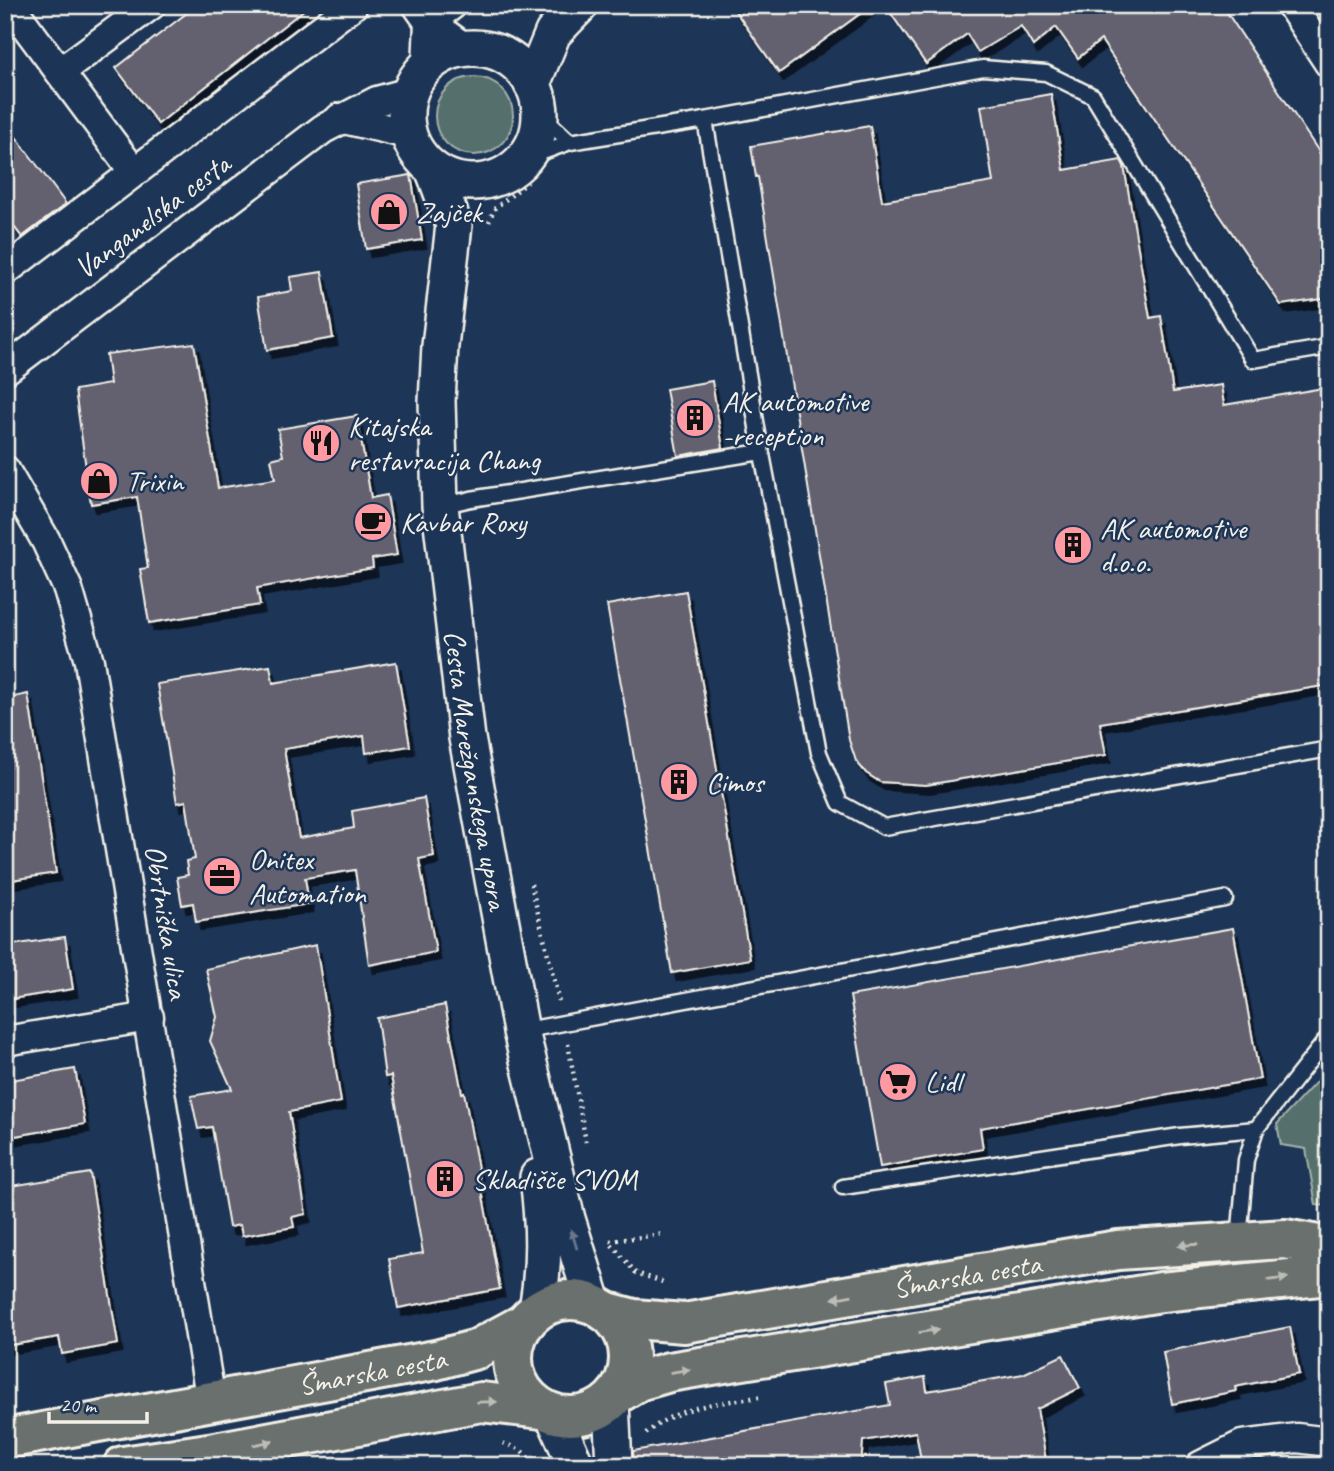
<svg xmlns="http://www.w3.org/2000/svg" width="1334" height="1471" viewBox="0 0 1334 1471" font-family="Caveat,sans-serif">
	<defs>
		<filter id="shadow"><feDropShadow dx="4.5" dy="8" stdDeviation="0" flood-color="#0009"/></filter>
	</defs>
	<rect width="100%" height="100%" fill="#1d3557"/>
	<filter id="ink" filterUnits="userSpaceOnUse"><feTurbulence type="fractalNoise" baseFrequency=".0143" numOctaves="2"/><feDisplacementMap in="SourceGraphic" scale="14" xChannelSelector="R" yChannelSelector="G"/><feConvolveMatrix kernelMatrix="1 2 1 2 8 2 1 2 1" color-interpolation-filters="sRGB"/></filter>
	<g filter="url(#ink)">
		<g fill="#556f6c" stroke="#a4b0aa" stroke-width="2">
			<circle cx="474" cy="116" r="39"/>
			<polygon points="1329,1068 1329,1206 1316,1205 1306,1149 1281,1145 1277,1124"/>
		</g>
		<g fill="#63606f" stroke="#f4f1e8" stroke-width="2" filter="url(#shadow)">
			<polygon points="197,5 310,5 158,124 116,68"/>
			<polygon points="731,5 872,5 779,73"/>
			<polygon points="885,5 1222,5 1329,167 1329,298 1281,305 1101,40 1078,58 1056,27 1033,46 1021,26 978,52 967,34 926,64"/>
			<polygon points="1051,94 1064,170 1121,160 1124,166 1150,318 1161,316 1173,392 1221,385 1224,405 1329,387 1329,685 1100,723 1106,755 926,785 880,782 866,773 856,761 849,740 758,177 756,177 751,146 870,126 882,201 993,182 981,106"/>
			<polygon points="5,122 66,204 22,237 5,215"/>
			<polygon points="411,175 422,240 366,249 356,184"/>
			<polygon points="322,272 333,338 267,350 258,297 292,291 290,277"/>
			<polygon points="194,343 218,488 275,479 271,459 283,456 278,429 357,416 371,498 387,495 397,555 372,559 373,568 257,588 260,605 149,623 140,569 148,568 137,497 91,504 75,390 110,384 106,354"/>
			<polygon points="712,381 723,448 678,456 666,389"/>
			<polygon points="686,591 750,959 672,973 607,605"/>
			<polygon points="396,662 410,746 366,753 364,736 284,749 299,838 354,828 352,811 424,798 434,856 419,859 436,952 369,965 355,870 305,878 309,904 196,922 193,903 182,905 177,877 188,875 186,861 195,859 186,801 177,803 157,684 270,666 273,683"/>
			<polygon points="28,694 56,873 5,881 5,699"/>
			<polygon points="1233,928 1260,1079 980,1128 983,1149 880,1167 850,996"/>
			<polygon points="65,937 73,989 5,1000 5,946"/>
			<polygon points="316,945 341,1102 289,1112 306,1214 292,1217 294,1227 242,1236 240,1225 229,1227 212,1127 198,1129 191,1096 232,1089 210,1041 217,1017 206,969"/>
			<polygon points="445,1005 462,1093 464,1092 500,1289 398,1308 389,1259 423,1253 391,1076 385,1077 377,1018"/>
			<polygon points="75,1069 85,1124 9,1137 5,1114 5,1081"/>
			<polygon points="90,1173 118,1344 62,1354 59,1337 5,1346 5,1187"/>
			<polygon points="1290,1327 1299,1374 1235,1387 1236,1391 1172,1404 1163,1352"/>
			<polygon points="1063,1355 1080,1388 1037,1409 1047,1466 922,1466 916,1432 863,1441 861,1466 634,1466 633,1451 890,1405 886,1384 925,1377 927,1391 1023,1374"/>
		</g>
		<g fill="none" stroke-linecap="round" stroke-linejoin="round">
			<defs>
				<g id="service">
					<polyline points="540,114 570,142"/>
					<polyline points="524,159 570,142 705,120"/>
					<polyline points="1329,347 1253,360 1093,96 1046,73 983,68 705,120 758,433 819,753 840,803 884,827 1329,749"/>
					<polyline points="441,506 471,499 761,452"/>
					<polyline points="521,1031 1225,899"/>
					<polyline points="843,1187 1180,1136 1256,1129"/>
					<polyline points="1239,1240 1246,1160 1256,1129 1329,1036"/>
				</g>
				<g id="minor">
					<polyline points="10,5 134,172"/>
					<polyline points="417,5 429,22 465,48"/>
					<polyline points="1291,5 1329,63"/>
					<polyline points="429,22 452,5"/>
					<polyline points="427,66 429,22"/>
					<polyline points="60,72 151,5"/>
					<polyline points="340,118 408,134"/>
					<polyline points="5,271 353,5"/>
					<polyline points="5,370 323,129 377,101 410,92"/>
					<polyline points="5,470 46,541 68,589 89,661 211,1402"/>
					<polyline points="5,1041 149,1017"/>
					<polyline points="1200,1466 1242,1445 1297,1438 1329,1442"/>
				</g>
				<g id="tertiary">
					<circle cx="473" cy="115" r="67"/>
					<polyline points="532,84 553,33 580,5"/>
					<path id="s1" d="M434,171L454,225L440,346L437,401L440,506L467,738L521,1031L567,1219L594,1305"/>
					<path d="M537,1311C545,1262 544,1226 538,1177"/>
					<polyline points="611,1401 614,1466"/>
					<polyline points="553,1414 576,1466"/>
				</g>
				<g id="primary">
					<circle cx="571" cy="1358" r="58"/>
					<path id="s2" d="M604,1311L634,1319L684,1323L1118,1250L1285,1239L1329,1247"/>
					<polyline points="617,1394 638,1381 669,1372 1161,1292 1329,1275"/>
					<path id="s3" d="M5,1439L436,1360L477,1349L525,1323"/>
					<polyline points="123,1466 215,1452 481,1402 542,1409"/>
				</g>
			</defs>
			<use href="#service" stroke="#f4f1e8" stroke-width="19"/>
			<use href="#minor" stroke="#f4f1e8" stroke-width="33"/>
			<use href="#tertiary" stroke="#f4f1e8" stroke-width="40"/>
			<use href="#primary" stroke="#f4f1e8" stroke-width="44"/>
			<g stroke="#f4f1e8" stroke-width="4.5" stroke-dasharray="2 5" stroke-linecap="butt">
				<polyline points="489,222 494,209 528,182"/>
				<polyline points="531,884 559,1001"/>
				<polyline points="568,1044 586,1142"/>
				<polyline points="610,1241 665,1234"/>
				<polyline points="612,1245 636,1273 666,1283"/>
				<path d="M646,1434C675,1406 720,1403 759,1397"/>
				<polyline points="503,1443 521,1450 536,1466"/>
			</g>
			<use href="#service" stroke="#1d3557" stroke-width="14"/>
			<use href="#minor" stroke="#1d3557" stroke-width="28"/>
			<use href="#tertiary" stroke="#1d3557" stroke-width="35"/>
			<use href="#primary" stroke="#6b706d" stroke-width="38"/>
		</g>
		<defs><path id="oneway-solid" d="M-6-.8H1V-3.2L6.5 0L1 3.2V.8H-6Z" transform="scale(1.75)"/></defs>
		<use fill="#68778a" href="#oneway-solid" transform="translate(574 1239) rotate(-107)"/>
		<g fill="#bdbdb7">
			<use href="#oneway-solid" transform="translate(1188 1245) rotate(176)"/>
			<use href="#oneway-solid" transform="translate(1278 1279) rotate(-7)"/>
			<use href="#oneway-solid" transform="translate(842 1297) rotate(170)"/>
			<use href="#oneway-solid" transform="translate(929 1331) rotate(-9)"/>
			<use href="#oneway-solid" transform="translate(680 1371) rotate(-9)"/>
			<use href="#oneway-solid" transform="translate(487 1402) rotate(-1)"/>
			<use href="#oneway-solid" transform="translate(263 1443) rotate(-11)"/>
		</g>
	</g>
	<defs>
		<symbol id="shop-disc" viewBox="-11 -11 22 22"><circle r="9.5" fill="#ff9aa2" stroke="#1d3557"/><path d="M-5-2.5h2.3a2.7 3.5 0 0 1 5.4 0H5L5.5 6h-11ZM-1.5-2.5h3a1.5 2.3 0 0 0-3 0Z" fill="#111"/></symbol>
		<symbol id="building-disc" viewBox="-11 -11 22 22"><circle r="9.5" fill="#ff9aa2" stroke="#1d3557"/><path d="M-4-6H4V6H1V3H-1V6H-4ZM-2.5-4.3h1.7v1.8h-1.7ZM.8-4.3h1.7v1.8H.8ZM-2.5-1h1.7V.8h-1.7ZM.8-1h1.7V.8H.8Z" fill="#111"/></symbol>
		<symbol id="restaurant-disc" viewBox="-11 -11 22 22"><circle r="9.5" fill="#ff9aa2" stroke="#1d3557"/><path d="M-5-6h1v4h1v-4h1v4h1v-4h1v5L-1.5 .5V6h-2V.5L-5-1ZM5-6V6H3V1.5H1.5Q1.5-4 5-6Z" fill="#111"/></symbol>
		<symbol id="cafe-disc" viewBox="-11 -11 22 22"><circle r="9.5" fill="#ff9aa2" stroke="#1d3557"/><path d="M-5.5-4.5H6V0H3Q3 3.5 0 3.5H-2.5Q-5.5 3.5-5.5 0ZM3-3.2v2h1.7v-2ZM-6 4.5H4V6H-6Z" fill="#111"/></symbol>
		<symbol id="office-disc" viewBox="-11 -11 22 22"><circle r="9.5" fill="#ff9aa2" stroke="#1d3557"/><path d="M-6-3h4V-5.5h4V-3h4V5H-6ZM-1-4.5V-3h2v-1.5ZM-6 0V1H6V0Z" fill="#111"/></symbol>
		<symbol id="supermarket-disc" viewBox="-11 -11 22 22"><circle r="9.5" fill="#ff9aa2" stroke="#1d3557"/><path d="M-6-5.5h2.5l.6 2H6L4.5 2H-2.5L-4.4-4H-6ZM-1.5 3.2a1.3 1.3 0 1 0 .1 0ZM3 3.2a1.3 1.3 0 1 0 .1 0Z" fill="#111"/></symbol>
	</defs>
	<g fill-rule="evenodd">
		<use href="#shop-disc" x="367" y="190" width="44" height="44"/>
		<use href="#building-disc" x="673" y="396" width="44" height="44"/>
		<use href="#restaurant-disc" x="299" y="421" width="44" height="44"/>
		<use href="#shop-disc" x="77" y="459" width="44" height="44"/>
		<use href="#cafe-disc" x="351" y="500" width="44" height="44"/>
		<use href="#building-disc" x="1051" y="523" width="44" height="44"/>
		<use href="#building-disc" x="657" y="760" width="44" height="44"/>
		<use href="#office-disc" x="200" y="854" width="44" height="44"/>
		<use href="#supermarket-disc" x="876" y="1060" width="44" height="44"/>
		<use href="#building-disc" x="423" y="1157" width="44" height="44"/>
	</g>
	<g text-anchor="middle" stroke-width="5" stroke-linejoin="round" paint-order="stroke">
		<g font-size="30" fill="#f4f1e8" stroke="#1d3557" text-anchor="start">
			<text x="416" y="222">Zajček</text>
			<text x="722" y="411">AK automotive<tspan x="722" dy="34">-reception</tspan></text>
			<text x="348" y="436">Kitajska<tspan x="348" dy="34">restavracija Chang</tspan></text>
			<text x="126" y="491">Trixin</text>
			<text x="400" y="532">Kavbar Roxy</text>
			<text x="1100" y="538">AK automotive<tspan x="1100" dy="34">d.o.o.</tspan></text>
			<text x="706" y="792">Cimos</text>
			<text x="249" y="869">Onitex<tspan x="249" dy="34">Automation</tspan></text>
			<text x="925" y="1092">Lidl</text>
			<text x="472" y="1189">Skladišče SVOM</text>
		</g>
		<g font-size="30" fill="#f4f1e8" stroke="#1d3557">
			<text transform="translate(152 216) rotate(-37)" y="10">Vanganelska cesta</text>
			<text dy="10" stroke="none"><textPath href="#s1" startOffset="606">Cesta Marežganskega upora</textPath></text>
			<text transform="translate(167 922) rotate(81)" y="10">Obrtniška ulica</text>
			<text dy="10" stroke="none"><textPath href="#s2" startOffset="368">Šmarska cesta</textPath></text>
			<text dy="10" stroke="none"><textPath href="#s3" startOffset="373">Šmarska cesta</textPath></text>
		</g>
	</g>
	<rect width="1334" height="1471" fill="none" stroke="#1d3557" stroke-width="28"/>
	<rect x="14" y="14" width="1306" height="1443" fill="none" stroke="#f4f1e8" stroke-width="2.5" filter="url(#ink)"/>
	<path d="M49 1412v10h98v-10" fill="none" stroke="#f4f1e8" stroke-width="3.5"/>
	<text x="60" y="1412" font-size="21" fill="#f4f1e8" stroke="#1d3557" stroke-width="5" paint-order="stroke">20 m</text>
</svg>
